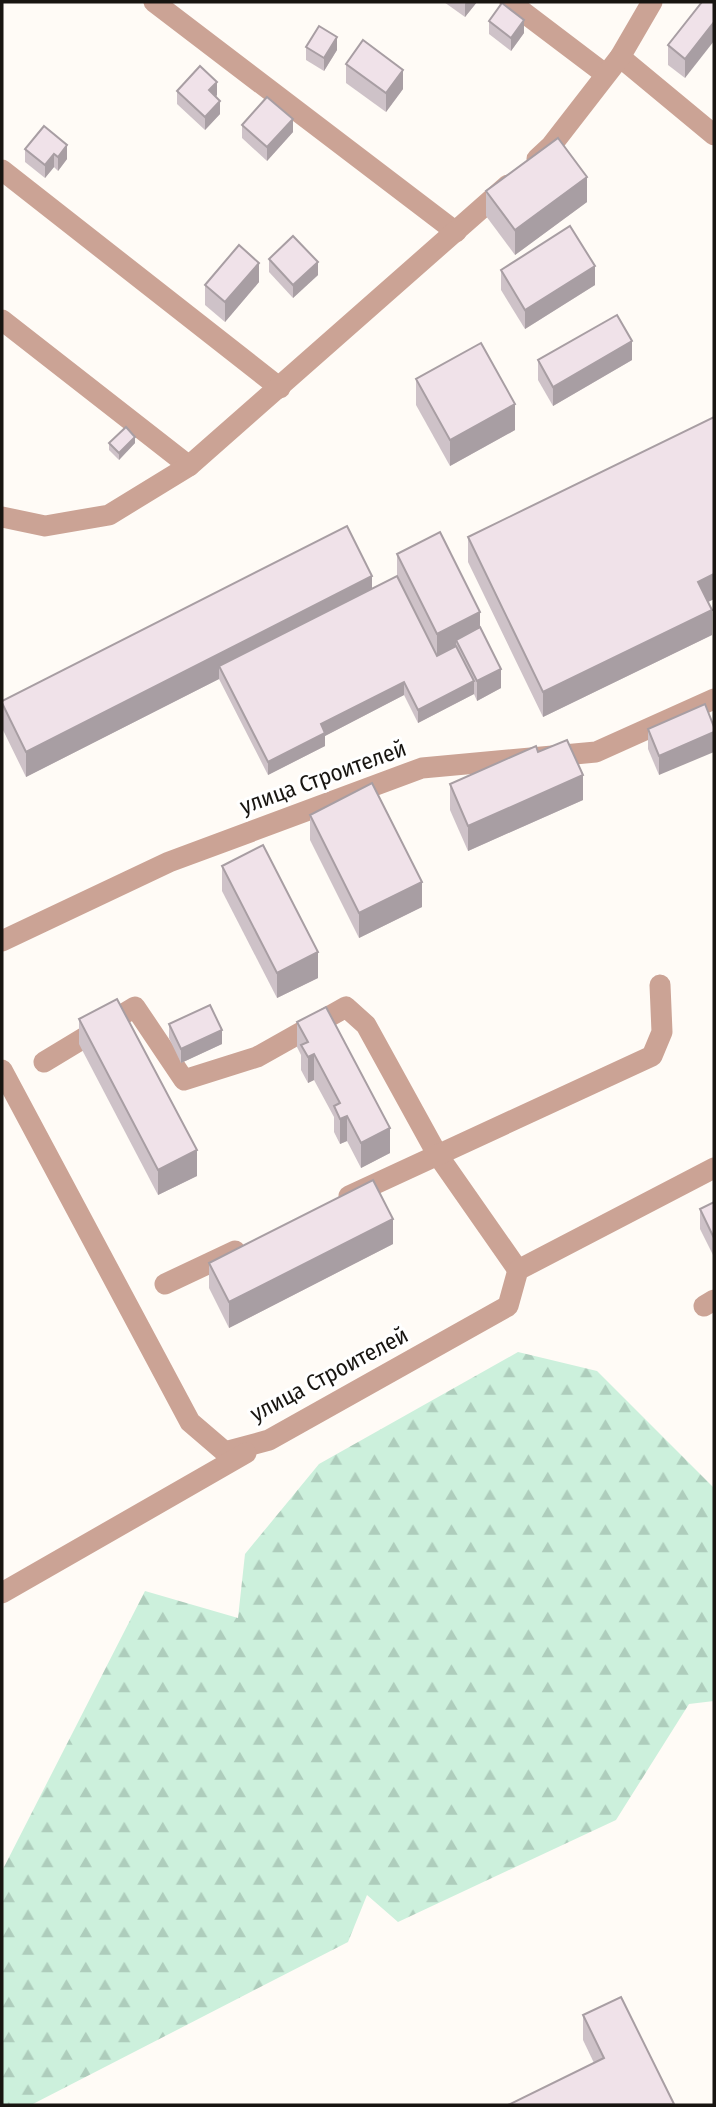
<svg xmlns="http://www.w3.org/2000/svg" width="716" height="2107" viewBox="0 0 716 2107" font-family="'Fira Sans Condensed',sans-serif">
	<defs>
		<pattern id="forest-firs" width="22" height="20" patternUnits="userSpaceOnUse" patternTransform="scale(1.75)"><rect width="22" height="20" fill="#ccf0dc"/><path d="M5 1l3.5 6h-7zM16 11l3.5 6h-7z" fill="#aecdbc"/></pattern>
	</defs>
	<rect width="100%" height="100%" fill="#fffbf6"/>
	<polygon fill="url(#forest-firs)" points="518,1352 597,1371 714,1488 714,1701 689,1704 616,1820 398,1922 367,1895 348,1942 31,2105 2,2105 2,1871 145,1591 238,1618 245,1554 319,1464"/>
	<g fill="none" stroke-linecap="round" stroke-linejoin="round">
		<g stroke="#cba395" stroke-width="21">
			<polyline points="154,2 456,232"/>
			<polyline points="510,2 605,74"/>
			<polyline points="620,57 714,135"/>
			<polyline points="537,159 551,146 620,57 652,2"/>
			<polyline points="2,170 280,388"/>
			<polyline points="2,320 189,466"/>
			<polyline points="2,517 45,526 109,515 189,466 508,185"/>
			<polyline points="2,941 169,862 422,768 596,752 714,699"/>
			<polyline points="44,1062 135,1007 184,1080 257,1057 346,1007 366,1025 437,1154 518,1270"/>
			<polyline points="2,1070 190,1422 225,1452 269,1440 508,1306 518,1270 714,1168"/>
			<polyline points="349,1196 652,1056 662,1032 660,985"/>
			<polyline points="165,1284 235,1251"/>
			<polyline points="704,1306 714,1300"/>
			<polyline points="2,1593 246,1453"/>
		</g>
	</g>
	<g fill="#cec2c8">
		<polygon points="444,2 477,2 465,17"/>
		<polygon points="702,2 685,78 668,65 668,45"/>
		<polygon points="489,21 524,33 511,51 489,34"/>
		<polygon points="306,47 337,50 324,71 306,60"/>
		<polygon points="346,64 403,89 386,112 346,83"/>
		<polygon points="177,91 217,95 216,97 220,114 205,130 177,104"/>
		<polygon points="242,125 293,132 267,161 242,138"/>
		<polygon points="44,126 67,159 58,171 54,167 45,178 25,162 25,149"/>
		<polygon points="486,191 587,202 515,255 486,216"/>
		<polygon points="269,259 318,275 293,298 269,272"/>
		<polygon points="501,270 595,285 525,329 501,290"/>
		<polygon points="259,282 225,322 205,305 205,285"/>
		<polygon points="538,360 632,360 553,406 538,380"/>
		<polygon points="416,379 515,430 450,466 416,405"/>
		<polygon points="109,443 135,443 119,460 109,450"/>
		<polygon points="468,537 714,599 708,602 712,635 543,717 468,562"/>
		<polygon points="397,554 480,627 501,688 477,701 474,694 418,723 404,695 325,736 325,746 268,775 219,679 26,777 2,728 2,701 372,588 397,576"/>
		<polygon points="705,704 659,775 648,749 648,729"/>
		<polygon points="538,752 583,800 468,851 450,810 450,784"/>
		<polygon points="310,815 422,907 359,938 310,840"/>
		<polygon points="222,866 318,978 277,998 222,891"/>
		<polygon points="79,1019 197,1176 158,1195 79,1044"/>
		<polygon points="297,1022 390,1153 361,1168 347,1141 340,1144 334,1132 334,1117 314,1080 308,1083 301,1070 301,1055 297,1047"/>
		<polygon points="169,1024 222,1044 181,1063 169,1038"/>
		<polygon points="714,1202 713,1255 700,1229 700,1209"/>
		<polygon points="393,1244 229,1328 209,1288 209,1263"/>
		<polygon points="583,2015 674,2105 594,2063 583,2040"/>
	</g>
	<g fill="#a89ea3">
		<polygon points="466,2 477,2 465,17 465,4"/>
		<polygon points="524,20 524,33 511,51 511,38"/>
		<polygon points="714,22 714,41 685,78 685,59"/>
		<polygon points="337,37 337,50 324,71 324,58"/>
		<polygon points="403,70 403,89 386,112 386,93"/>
		<polygon points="217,82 217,95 209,104 209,90"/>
		<polygon points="220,101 220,114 205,130 205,117"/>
		<polygon points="293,119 293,132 267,161 267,147"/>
		<polygon points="67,145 67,159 58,171 58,157"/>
		<polygon points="54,154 54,167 45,178 45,165"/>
		<polygon points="587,177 587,202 515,255 515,230"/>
		<polygon points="318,262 318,275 293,298 293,285"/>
		<polygon points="259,263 259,282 225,322 225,302"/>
		<polygon points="595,266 595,285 525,329 525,310"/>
		<polygon points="632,341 632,360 553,406 553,387"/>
		<polygon points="515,404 515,430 450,466 450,440"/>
		<polygon points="135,437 135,443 119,460 119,453"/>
		<polygon points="714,574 714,599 698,607 698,582"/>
		<polygon points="372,576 372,602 219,666 219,679 26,777 26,752"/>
		<polygon points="712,610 712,635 543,717 543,692"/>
		<polygon points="480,612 480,647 456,640 456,659 437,669 437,634"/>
		<polygon points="501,669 501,688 477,701 477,681"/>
		<polygon points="474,681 474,694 418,723 418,710"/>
		<polygon points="404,682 404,695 325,736 325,746 268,775 268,762 321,724"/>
		<polygon points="714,732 714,752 659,775 659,756"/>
		<polygon points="583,775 583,800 468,851 468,826"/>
		<polygon points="422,882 422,907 359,938 359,913"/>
		<polygon points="318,952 318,978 277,998 277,973"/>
		<polygon points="222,1030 222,1044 181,1063 181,1049"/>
		<polygon points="314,1054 314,1080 308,1083 308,1057"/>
		<polygon points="347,1116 347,1141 340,1144 340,1119"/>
		<polygon points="390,1128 390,1153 361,1168 361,1143"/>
		<polygon points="197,1150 197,1176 158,1195 158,1170"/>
		<polygon points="393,1219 393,1244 229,1328 229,1302"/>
		<polygon points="714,1235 714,1254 713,1255 713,1236"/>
	</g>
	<g fill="#f0e2e9" stroke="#a89ea3" stroke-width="2">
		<polygon points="702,2 714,2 714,22 685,59 668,45"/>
		<polygon points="502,3 524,20 511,38 489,21"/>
		<polygon points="319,26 337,37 324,58 306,47"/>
		<polygon points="363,40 403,70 386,93 346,64"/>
		<polygon points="200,66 217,82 209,90 220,101 205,117 177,91"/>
		<polygon points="267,97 293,119 267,147 242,125"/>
		<polygon points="44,126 67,145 58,157 54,154 45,165 25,149"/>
		<polygon points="558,138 587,177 515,230 486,191"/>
		<polygon points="570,226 595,266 525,310 501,270"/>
		<polygon points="293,236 318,262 293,285 269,259"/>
		<polygon points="239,245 259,263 225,302 205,285"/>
		<polygon points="617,315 632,341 553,387 538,360"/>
		<polygon points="481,343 515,404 450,440 416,379"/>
		<polygon points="714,417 714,574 698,582 712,610 543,692 468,537"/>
		<polygon points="126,427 135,437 119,453 109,443"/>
		<polygon points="347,526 372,576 26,752 2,703 2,701"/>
		<polygon points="440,532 480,612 437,634 397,554"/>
		<polygon points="397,576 437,656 456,646 474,681 418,710 404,682 321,724 325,733 268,762 219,666"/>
		<polygon points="480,627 501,669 477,681 456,640"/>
		<polygon points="705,704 714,727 714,732 659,756 648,729"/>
		<polygon points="567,740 583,775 468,826 450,784 536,746 538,752"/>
		<polygon points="372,783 422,882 359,913 310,815"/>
		<polygon points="263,845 318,952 277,973 222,866"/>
		<polygon points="117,999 197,1150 158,1170 79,1019"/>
		<polygon points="210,1005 222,1030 181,1049 169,1024"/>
		<polygon points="326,1007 390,1128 361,1143 347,1116 340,1119 334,1106 340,1103 314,1054 308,1057 301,1045 308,1042 297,1022"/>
		<polygon points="373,1180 393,1219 229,1302 209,1263"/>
		<polygon points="714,1202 714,1235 713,1236 700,1209"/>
		<polygon points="621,1997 674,2104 508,2105 604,2058 583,2015"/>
	</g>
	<g text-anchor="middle" stroke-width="6" stroke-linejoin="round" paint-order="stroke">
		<g font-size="23" fill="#181511" stroke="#fff">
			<text transform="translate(323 777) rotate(-20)" y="8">улица Строителей</text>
			<text transform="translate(329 1374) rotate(-28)" y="8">улица Строителей</text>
		</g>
	</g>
	<rect width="716" height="2107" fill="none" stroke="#181511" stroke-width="7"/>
</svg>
